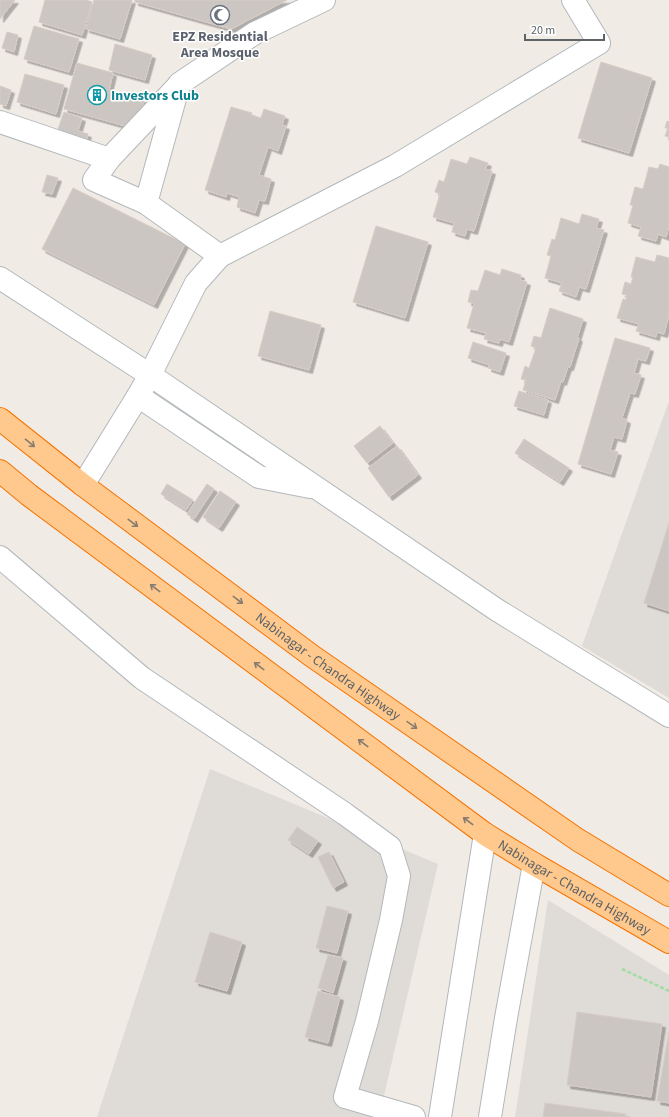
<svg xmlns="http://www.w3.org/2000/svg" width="669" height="1117" viewBox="0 0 669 1117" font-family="'Source Sans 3',sans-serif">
	<defs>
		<filter id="shadow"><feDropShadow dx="3.5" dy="3.5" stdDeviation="0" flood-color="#0004"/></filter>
	</defs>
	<rect width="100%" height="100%" fill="#f0ebe5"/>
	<g fill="#dfdbd7">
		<polygon points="669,401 669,698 582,646"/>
		<polygon points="210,769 438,864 379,1117 97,1117"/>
		<polygon points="548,900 669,975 669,1117 515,1117"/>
	</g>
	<g fill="#ccc6c2" stroke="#d6ccc3" filter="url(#shadow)">
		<polygon points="0,0 15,0 0,19"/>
		<polygon points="45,0 86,0 92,2 82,35 39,22"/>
		<polygon points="94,0 132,0 120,39 86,29"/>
		<polygon points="135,0 287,0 231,29 135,2"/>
		<polygon points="34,26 79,39 69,72 24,59"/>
		<polygon points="7,32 18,35 14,52 2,48"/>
		<polygon points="115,44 152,55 145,80 109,70"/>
		<polygon points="601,62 652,78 629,153 578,138"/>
		<polygon points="77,63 113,73 109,90 144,100 136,129 64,109"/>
		<polygon points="25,74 64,85 56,114 17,102"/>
		<polygon points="0,86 11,90 6,106 0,104"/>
		<polygon points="231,107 252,113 251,115 261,118 264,109 285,116 282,125 286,126 278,151 268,147 259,175 271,179 265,201 259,200 255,213 237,207 239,197 227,193 226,197 205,190"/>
		<polygon points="64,112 82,118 78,131 88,134 85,144 56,135"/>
		<polygon points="667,121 669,122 669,137 665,136 668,128 665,128"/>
		<polygon points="470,157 488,163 485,169 492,171 474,231 467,229 465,236 452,232 454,223 433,217 440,194 435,192 439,180 444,182 451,159 467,164"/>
		<polygon points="660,164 669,167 669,226 666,237 658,234 656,241 638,236 641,227 628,223 633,205 630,205 635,187 643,189 649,167 658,169"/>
		<polygon points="47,175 58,178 52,194 42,192"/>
		<polygon points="73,188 185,244 154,305 42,249"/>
		<polygon points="582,214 599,219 596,228 604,230 586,289 579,287 576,297 559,291 562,283 545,278 551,256 547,255 552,239 555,240 561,218 579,224"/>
		<polygon points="376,226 428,242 405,318 353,302"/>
		<polygon points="657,255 669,258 669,315 664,334 657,332 656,337 636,331 639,324 617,318 623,299 626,300 627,295 622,294 625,282 631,284 633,277 631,277 636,257 655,262"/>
		<polygon points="502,269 521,275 520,280 527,282 509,342 500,339 499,343 484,339 486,333 467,328 474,304 468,302 471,290 478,291 485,270 500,275"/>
		<polygon points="550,308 583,319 577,338 579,338 570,367 568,367 563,382 561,381 555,400 523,390 526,380 521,379 525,366 529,368 536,348 531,346 534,336 541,338"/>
		<polygon points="270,311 321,325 309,370 258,356"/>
		<polygon points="615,338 650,348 646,361 638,359 634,373 641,375 635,394 630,393 622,418 627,420 622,439 614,437 610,450 618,452 611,474 578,464"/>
		<polygon points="473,342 506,353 500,372 488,368 489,365 468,358"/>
		<polygon points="519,391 548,400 544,415 514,406"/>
		<polygon points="380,426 393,443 367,463 354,446"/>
		<polygon points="524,439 569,468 560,482 515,453"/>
		<polygon points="397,446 418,475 389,497 368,468"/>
		<polygon points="167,484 193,500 186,510 161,494"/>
		<polygon points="207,484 214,489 194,519 187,514"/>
		<polygon points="220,491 236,502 219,528 203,517"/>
		<polygon points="669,523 669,611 644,603"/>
		<polygon points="297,827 318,841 309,854 288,840"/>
		<polygon points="329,852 344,882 333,888 318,857"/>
		<polygon points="327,906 348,911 337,953 316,948"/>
		<polygon points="210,932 242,942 227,991 195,982"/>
		<polygon points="328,955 343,958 333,993 318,988"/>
		<polygon points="318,991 340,997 328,1043 305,1037"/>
		<polygon points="577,1012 662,1024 651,1097 567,1085"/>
		<polygon points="669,1032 669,1103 657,1101"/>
		<polygon points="545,1103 626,1114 625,1117 543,1117"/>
	</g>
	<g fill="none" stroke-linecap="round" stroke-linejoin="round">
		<defs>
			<g id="minor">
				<polyline points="0,122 109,159"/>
				<polyline points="146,203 94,180 109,159 177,87"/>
				<polyline points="220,256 146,203 179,84 255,33 324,0"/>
				<polyline points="0,278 150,375 497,610 669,716"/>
				<polyline points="138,396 150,375 196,283 220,256 395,166 599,43 573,0"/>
				<polyline points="83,485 138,396 259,477 310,487"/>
				<polyline points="0,557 142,678 345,814 390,847 399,876 391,920 367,1021 345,1097 414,1117"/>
				<polyline points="440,1117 485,834"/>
				<polyline points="490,1117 506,1018 534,864"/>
			</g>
			<g id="highway">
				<path id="s1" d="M0,419L83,485L312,656L578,840L669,895"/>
				<path id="s2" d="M0,471L29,495L485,834L534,864L669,942"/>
			</g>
		</defs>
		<use href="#minor" stroke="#b3b8bb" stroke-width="24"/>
		<use href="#highway" stroke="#f67300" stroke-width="24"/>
		<polyline stroke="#a1dda4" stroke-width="2.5" stroke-dasharray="4 2" stroke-linecap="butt" points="622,969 669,991"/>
		<use href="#minor" stroke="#fff" stroke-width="22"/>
		<use href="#highway" stroke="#ffc98e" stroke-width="22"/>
	</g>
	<defs><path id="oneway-shaft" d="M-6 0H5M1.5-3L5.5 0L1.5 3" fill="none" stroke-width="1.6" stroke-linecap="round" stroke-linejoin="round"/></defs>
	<g stroke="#867c71">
		<use href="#oneway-shaft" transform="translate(30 443) rotate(39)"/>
		<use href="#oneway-shaft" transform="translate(133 523) rotate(37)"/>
		<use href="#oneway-shaft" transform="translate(155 588) rotate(-143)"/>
		<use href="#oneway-shaft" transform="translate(238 600) rotate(37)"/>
		<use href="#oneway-shaft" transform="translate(259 666) rotate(-143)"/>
		<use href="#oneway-shaft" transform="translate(412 725) rotate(35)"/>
		<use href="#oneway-shaft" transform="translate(363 743) rotate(-143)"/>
		<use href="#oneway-shaft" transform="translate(468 821) rotate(-143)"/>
	</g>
	<defs>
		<symbol id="mosque-ring" viewBox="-11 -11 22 22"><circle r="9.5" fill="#fff" stroke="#6b7280" stroke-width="1.5"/><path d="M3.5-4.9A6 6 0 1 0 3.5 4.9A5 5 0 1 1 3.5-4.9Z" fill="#6b7280"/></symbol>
		<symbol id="building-ring" viewBox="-11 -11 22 22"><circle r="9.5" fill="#fff" stroke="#0f9aa8" stroke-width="1.5"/><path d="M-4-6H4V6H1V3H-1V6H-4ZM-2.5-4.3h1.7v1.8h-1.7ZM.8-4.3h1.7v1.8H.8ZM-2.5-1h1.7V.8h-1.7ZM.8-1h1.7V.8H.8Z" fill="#0f9aa8"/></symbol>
	</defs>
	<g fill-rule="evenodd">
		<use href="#mosque-ring" x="209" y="4" width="22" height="22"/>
		<use href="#building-ring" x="86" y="84" width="22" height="22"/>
	</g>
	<g text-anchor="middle" stroke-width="3" stroke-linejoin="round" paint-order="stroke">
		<g font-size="14" font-weight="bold" fill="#5b616d" stroke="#fff">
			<text x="220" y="41">EPZ Residential<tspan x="220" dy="16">Area Mosque</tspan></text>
		</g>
		<g font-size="14" font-weight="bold" fill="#0d838f" stroke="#fff" text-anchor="start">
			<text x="111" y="100">Investors Club</text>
		</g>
		<g font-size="14" fill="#5d6367" stroke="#fff">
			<text dy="5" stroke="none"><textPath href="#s1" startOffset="411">Nabinagar - Chandra Highway</textPath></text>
			<text dy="5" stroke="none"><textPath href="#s2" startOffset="710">Nabinagar - Chandra Highway</textPath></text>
		</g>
	</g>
	<path d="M525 34v6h79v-6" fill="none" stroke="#5d6367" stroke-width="2"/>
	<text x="531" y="34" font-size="12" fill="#5d6367" stroke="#ffffff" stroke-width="3" paint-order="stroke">20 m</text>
</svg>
